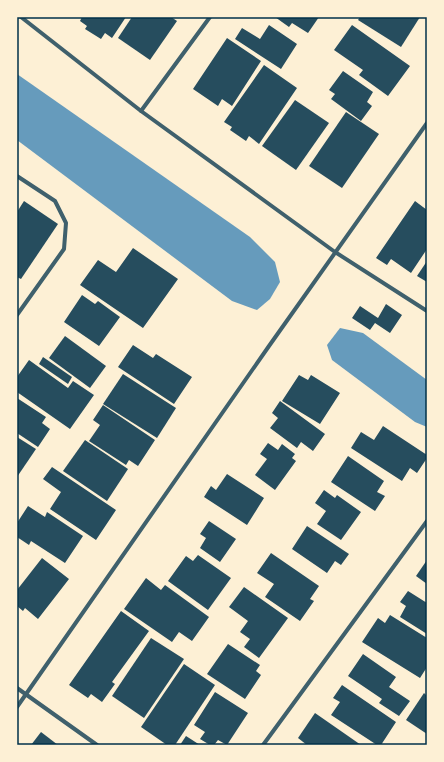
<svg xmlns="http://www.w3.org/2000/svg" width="444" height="762" viewBox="0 0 444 762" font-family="Ubuntu,sans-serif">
	<rect width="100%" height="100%" fill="#fdf0d5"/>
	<g fill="#669bbc">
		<polygon points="17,74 250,237 275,262 280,282 270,299 257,310 232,301 17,140"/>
		<polygon points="340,328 363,333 427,380 427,427 415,422 332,360 327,345"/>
	</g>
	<g fill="#264d5e">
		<polygon points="82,17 126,17 112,38 105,33 101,39 85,29 87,26 80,21"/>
		<polygon points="132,17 171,17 177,21 150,60 118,38"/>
		<polygon points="275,17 319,17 308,33 292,23 289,27"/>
		<polygon points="360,17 420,17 401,47 358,20"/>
		<polygon points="269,25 297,44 281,69 235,39 242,28 260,39"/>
		<polygon points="352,25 410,66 388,96 359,75 363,70 334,50"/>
		<polygon points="227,38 261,61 232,106 222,99 218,106 193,89"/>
		<polygon points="264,65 297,88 259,144 249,136 246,141 230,130 232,127 224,122"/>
		<polygon points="343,71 373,92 367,102 372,106 361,121 331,99 335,94 329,90"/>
		<polygon points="295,100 329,123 296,170 262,146"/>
		<polygon points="346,112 379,134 342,188 309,166"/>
		<polygon points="24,201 58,224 21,279 17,277 17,212"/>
		<polygon points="415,201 427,210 427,249 411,273 391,259 387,265 376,258"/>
		<polygon points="133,248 178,279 143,328 80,285 98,260 116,272"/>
		<polygon points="427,261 427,282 417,276"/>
		<polygon points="82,295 95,304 98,301 120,317 99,346 64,322"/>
		<polygon points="386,304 402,315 390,333 375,323 370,330 352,318 360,306 378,318"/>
		<polygon points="65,336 106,366 90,388 49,358"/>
		<polygon points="133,345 153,358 156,354 192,377 174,404 118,367"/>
		<polygon points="43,357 72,377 68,384 39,364"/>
		<polygon points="29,360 68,388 73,381 94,395 70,429 17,392 17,377"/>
		<polygon points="123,374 176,408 157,438 103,404"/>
		<polygon points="299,375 308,380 311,375 340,393 320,424 282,401"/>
		<polygon points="17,398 46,417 42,423 50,429 38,447 17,433"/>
		<polygon points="280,401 325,434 313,451 301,442 297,448 270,428 278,418 272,413"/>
		<polygon points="103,405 155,440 138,466 129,460 126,465 89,441 100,425 93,420"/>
		<polygon points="383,426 427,455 427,458 417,473 410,468 402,481 351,448 361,432 374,440"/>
		<polygon points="17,437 36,449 17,477"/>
		<polygon points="85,440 128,469 107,501 63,471"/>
		<polygon points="268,443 278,450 282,444 295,454 292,458 296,461 275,490 255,475 267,459 260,454"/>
		<polygon points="348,456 384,481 377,492 385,496 375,511 331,482"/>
		<polygon points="52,467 116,510 96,540 50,509 61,492 43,479"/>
		<polygon points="227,474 264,498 247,525 204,497 211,486 216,490"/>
		<polygon points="324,490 335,498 337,495 361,512 341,540 317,524 326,511 315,503"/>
		<polygon points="28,506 45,517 47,512 83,536 65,563 31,541 29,545 17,537 17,523"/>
		<polygon points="209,521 236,539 220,562 200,548 206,538 200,534"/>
		<polygon points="307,526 349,554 341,565 335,561 327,573 292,549"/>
		<polygon points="271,553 319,586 310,599 314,601 300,621 265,597 274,584 257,573"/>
		<polygon points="198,555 231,578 208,610 168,581 186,556 193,561"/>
		<polygon points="42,558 69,579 38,619 25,608 23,611 17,606 17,590"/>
		<polygon points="427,560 427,584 416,576"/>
		<polygon points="146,578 161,590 165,585 209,617 192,641 179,632 172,642 124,609"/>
		<polygon points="244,587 288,618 259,658 244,647 250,639 240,632 248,621 229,607"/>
		<polygon points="408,591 427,603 427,634 400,617 406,606 400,602"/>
		<polygon points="121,611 149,631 112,682 115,684 102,702 91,694 88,698 69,685"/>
		<polygon points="390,615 427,638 427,667 420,678 362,642 378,618 385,623"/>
		<polygon points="151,638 184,659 144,718 112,696"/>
		<polygon points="228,644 260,665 256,671 261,675 245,699 207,674"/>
		<polygon points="363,654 396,677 389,687 410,701 399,716 379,703 382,699 348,676"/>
		<polygon points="184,664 215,685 175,745 167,745 141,727"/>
		<polygon points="342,685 396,722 381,745 377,745 331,715 340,702 333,698"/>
		<polygon points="215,692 248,713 227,745 218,740 214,745 210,745 200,739 205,732 194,725"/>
		<polygon points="424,693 427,696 427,734 406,720"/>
		<polygon points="315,713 361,745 307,745 298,738"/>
		<polygon points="41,732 58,745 31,745"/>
		<polygon points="186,736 200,745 180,745"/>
	</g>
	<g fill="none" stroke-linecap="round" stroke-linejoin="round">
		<g stroke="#3f606c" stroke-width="4">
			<polyline points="21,17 141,111 335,252 427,311"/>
			<polyline points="141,111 210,17"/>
			<polyline points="17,176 55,201 66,223 64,249 17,315"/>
			<polyline points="17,688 97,745"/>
			<polyline points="17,707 269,346 427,123"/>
			<polyline points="263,745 427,521"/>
		</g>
	</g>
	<rect width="444" height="762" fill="none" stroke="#fdf0d5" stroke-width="36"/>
	<rect x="18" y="18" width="408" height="726" fill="none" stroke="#003049" stroke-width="1.5"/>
</svg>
